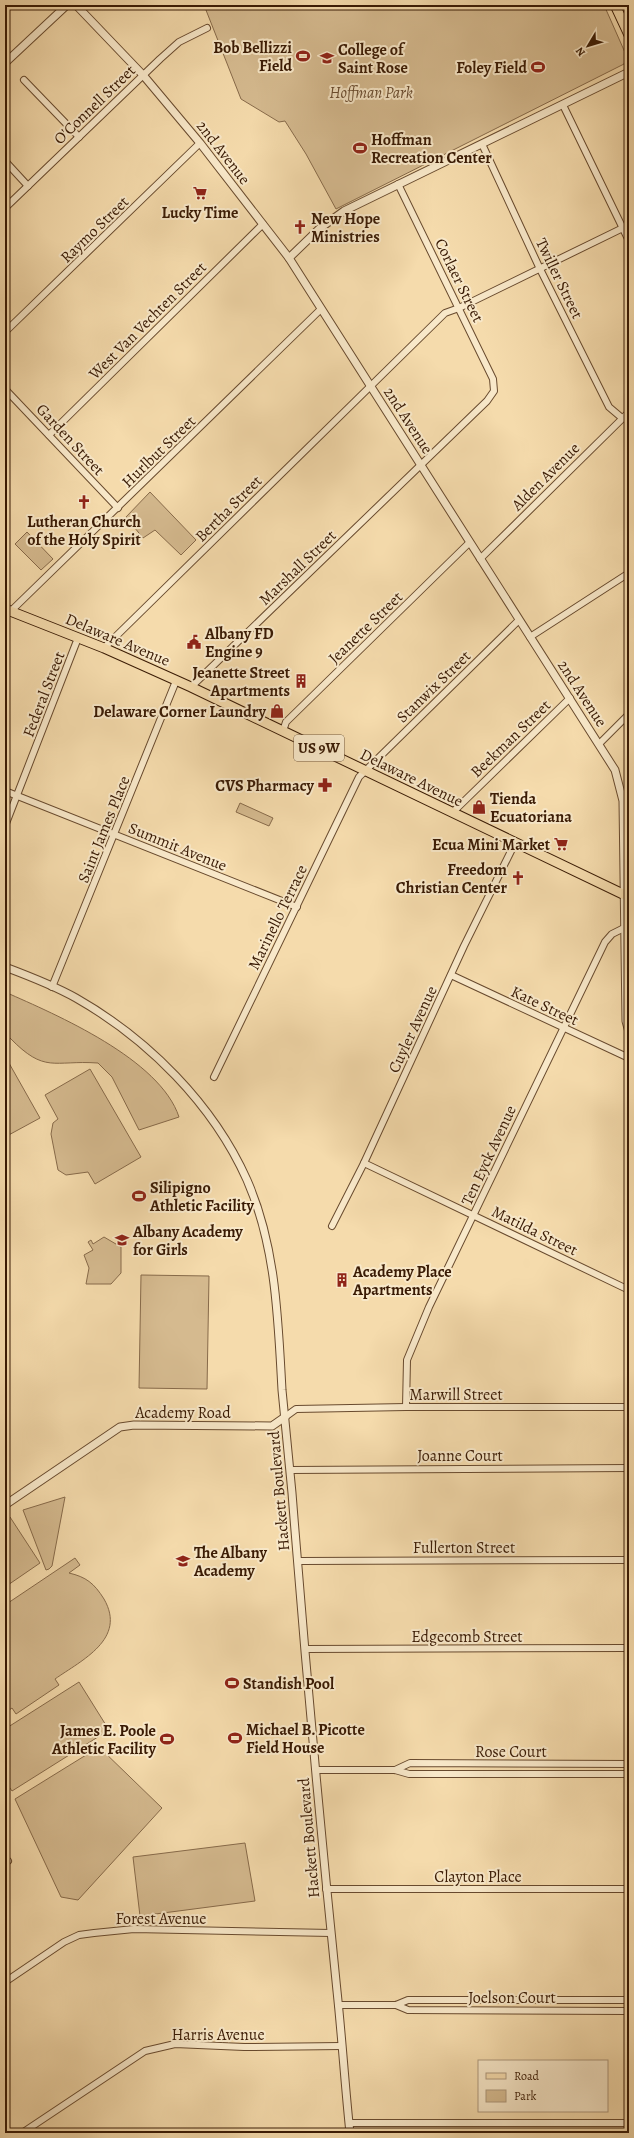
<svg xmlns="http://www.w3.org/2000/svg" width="634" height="2138" viewBox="0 0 634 2138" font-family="Alegreya,serif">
	<rect width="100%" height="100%" fill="#f5dbac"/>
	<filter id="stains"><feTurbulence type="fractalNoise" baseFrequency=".005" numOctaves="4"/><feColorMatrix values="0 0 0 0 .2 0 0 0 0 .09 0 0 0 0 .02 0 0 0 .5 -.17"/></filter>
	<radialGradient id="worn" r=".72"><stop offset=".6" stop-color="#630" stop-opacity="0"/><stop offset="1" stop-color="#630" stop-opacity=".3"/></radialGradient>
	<g fill="#d5ba8f" stroke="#876a4a">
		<polygon points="204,5 604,5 627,57 624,64 336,209 306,154 285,121 279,122 241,99"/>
		<polygon points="150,492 196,540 181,555 155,530 143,538 126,517"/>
		<polygon points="27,532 53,559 41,570 15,544"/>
		<polygon points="240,803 273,818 269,826 236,812"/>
		<path d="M5,992C57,1015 160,1059 179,1117L139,1130L112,1077L98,1063C53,1060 45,1074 10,1038L5,1037Z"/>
		<polygon points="5,1056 40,1118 5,1137"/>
		<polygon points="90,1069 141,1157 95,1184 88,1172 66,1175 58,1170 51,1134 53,1123 58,1119 45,1095"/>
		<polygon points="104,1237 121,1247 121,1273 111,1284 86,1284 89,1268 84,1255 93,1250 88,1242 91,1240 93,1244"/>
		<polygon points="141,1275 209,1276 207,1389 139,1388"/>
		<polygon points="65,1497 52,1566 49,1569 46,1570 23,1510"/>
		<polygon points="10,1517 40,1563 5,1587 5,1521"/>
		<path d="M75,1558L80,1565L69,1573C86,1577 94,1583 104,1599C127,1639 82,1660 55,1679L59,1685L16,1714L12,1708L5,1713V1605Z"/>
		<polygon points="79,1682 109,1730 12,1791 5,1781 5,1729"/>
		<polygon points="99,1747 162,1808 78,1900 61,1897 15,1799"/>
		<polygon points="245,1843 255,1901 140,1916 133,1857"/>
	</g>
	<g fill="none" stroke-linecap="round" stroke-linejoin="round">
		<defs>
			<g id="minor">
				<polyline points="24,80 79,137"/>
				<polyline points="563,105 629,241"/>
				<polyline points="482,144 540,269 609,407 622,418"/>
				<polyline points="5,161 28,186"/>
				<polyline points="5,208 160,59 179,42 207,28"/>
				<polyline points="5,332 200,143"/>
				<polyline points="5,389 118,508"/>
				<polyline points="49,435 263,224"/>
				<polyline points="480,559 629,412"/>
				<polyline points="11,611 321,309"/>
				<polyline points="530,637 629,573"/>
				<polyline points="104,648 445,313 459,308 629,225"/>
				<polyline points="191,687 487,401 494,391 493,379 398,184"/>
				<polyline points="283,731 286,722 469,543"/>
				<polyline points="599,744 629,714"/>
				<polyline points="5,791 297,907"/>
				<polyline points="452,813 570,698"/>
				<polyline points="5,826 78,638"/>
				<polyline points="451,975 629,1058"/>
				<polyline points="52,987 176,681"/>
				<polyline points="214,1077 359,777 519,620"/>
				<polyline points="364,1163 629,1290"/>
				<polyline points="332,1226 364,1163 464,946 515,843"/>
				<polyline points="406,1407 407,1360 429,1307 605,942 612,934 624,928"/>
				<polyline points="285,1417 296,1409 406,1407 629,1407"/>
				<polyline points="290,1470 629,1468"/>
				<polyline points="299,1561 629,1560"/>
				<polyline points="305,1649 629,1648"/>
				<polyline points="316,1770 395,1770 409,1774 629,1774"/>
				<polyline points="395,1770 410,1763 629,1764"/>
				<polyline points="5,1863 8,1861"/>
				<polyline points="326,1889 629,1889"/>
				<polyline points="5,1982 64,1942 79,1935 94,1933 134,1929 331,1933"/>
				<polyline points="338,2005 396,2005 408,2000 629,2000"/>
				<polyline points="396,2005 408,2010 629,2011"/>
				<polyline points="349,2123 629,2123"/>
				<polyline points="22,2133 145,2051 175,2044 244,2047 342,2046"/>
			</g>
			<g id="tertiary">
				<polyline points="76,5 143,75 200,143 289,258 615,770 623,801 626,1021 629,1032"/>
				<polyline points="5,63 67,5"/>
				<polyline points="289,258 319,229 344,211 629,72"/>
				<path d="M5,967C29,976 53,985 76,998C148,1039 213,1104 247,1180C276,1246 278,1318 282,1390C285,1424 289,1459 292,1493C305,1659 320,1825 337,1991C342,2038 345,2086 350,2133"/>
				<polyline points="5,1505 120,1427 134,1425 272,1426 285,1417"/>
			</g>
			<g id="primary">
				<polyline points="615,5 629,35"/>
				<polyline points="5,609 104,648 191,687 629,897"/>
			</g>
		</defs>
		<use href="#minor" stroke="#684a2e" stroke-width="8"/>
		<use href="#tertiary" stroke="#684a2e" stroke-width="9"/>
		<use href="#primary" stroke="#391a04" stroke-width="11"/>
		<use href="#minor" stroke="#f8e8c9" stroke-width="6"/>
		<use href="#tertiary" stroke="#f8e8c9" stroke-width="7"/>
		<use href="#primary" stroke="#f5dbac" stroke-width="9"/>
	</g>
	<defs>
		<symbol id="stadium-bare" viewBox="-9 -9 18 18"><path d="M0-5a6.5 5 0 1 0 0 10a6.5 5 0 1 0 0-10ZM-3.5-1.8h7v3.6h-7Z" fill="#8f2418" stroke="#f8e8c9" stroke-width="2.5" paint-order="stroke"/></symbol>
		<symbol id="university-bare" viewBox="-9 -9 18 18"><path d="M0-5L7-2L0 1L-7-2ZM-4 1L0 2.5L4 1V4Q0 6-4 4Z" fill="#8f2418" stroke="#f8e8c9" stroke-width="2.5" paint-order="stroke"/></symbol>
		<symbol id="supermarket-bare" viewBox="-9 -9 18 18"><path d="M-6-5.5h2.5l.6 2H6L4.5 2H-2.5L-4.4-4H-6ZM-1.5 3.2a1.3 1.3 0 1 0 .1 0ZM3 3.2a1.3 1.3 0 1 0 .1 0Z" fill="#8f2418" stroke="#f8e8c9" stroke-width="2.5" paint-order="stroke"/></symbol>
		<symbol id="church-bare" viewBox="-9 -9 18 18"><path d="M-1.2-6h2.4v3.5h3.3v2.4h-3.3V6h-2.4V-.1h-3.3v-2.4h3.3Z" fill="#8f2418" stroke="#f8e8c9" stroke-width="2.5" paint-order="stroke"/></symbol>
		<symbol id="civic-bare" viewBox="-9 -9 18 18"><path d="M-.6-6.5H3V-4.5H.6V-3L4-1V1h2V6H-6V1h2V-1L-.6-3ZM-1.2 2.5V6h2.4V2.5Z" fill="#8f2418" stroke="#f8e8c9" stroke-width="2.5" paint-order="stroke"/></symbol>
		<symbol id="building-bare" viewBox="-9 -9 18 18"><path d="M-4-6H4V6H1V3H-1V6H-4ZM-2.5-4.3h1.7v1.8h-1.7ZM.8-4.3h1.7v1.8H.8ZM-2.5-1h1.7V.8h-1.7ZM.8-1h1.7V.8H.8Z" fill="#8f2418" stroke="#f8e8c9" stroke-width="2.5" paint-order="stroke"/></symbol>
		<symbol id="shop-bare" viewBox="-9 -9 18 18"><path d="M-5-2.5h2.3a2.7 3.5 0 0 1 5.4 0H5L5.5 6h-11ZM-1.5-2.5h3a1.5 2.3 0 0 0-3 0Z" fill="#8f2418" stroke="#f8e8c9" stroke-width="2.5" paint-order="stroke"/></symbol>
		<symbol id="pharmacy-bare" viewBox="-9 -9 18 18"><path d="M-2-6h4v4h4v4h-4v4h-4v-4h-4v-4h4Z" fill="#8f2418" stroke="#f8e8c9" stroke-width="2.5" paint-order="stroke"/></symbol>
		<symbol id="school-bare" viewBox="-9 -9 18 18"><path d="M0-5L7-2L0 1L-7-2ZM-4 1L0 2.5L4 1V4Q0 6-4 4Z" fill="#8f2418" stroke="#f8e8c9" stroke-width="2.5" paint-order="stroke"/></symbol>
	</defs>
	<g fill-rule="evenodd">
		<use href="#stadium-bare" x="293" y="46" width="20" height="20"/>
		<use href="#university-bare" x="317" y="48" width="20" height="20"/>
		<use href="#stadium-bare" x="528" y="57" width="20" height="20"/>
		<use href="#stadium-bare" x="350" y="138" width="20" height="20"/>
		<use href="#supermarket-bare" x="190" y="183" width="20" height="20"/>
		<use href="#church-bare" x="290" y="217" width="20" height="20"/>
		<use href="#church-bare" x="74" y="492" width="20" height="20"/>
		<use href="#civic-bare" x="184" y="632" width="20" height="20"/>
		<use href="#building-bare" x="291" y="671" width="20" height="20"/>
		<use href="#shop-bare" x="267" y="701" width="20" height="20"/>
		<use href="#pharmacy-bare" x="315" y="775" width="20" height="20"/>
		<use href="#shop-bare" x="469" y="797" width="20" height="20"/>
		<use href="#supermarket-bare" x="551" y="834" width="20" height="20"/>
		<use href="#church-bare" x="508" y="868" width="20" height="20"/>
		<use href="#stadium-bare" x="129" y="1186" width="20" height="20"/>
		<use href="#school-bare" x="112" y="1230" width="20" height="20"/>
		<use href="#building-bare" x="332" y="1270" width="20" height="20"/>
		<use href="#school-bare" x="173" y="1551" width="20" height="20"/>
		<use href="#stadium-bare" x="222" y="1673" width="20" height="20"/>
		<use href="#stadium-bare" x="225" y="1728" width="20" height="20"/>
		<use href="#stadium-bare" x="157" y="1729" width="20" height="20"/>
	</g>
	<g text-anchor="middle" stroke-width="4" stroke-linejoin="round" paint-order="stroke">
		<rect fill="#f8e8c9" stroke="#72583f" stroke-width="1" x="294" y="735" width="50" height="26" rx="3"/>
		<g font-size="15" font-weight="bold" fill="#391a04">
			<text x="319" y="753">US 9W</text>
		</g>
		<g font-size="16" font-weight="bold" fill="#391a04" stroke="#f8e8c9" text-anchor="start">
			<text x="292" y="53" text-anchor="end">Bob Bellizzi<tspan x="292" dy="18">Field</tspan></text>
			<text x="338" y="55">College of<tspan x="338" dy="18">Saint Rose</tspan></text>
			<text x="527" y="73" text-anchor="end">Foley Field</text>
			<text x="371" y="145">Hoffman<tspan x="371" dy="18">Recreation Center</tspan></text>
			<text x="200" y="218" text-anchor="middle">Lucky Time</text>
			<text x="311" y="224">New Hope<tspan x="311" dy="18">Ministries</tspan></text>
			<text x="84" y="527" text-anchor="middle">Lutheran Church<tspan x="84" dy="18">of the Holy Spirit</tspan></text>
			<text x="205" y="639">Albany FD<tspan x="205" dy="18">Engine 9</tspan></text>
			<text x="290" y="678" text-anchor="end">Jeanette Street<tspan x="290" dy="18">Apartments</tspan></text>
			<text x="266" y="717" text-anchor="end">Delaware Corner Laundry</text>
			<text x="314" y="791" text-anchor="end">CVS Pharmacy</text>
			<text x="490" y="804">Tienda<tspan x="490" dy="18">Ecuatoriana</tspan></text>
			<text x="550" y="850" text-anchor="end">Ecua Mini Market</text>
			<text x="507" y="875" text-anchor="end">Freedom<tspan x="507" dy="18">Christian Center</tspan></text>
			<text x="150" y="1193">Silipigno<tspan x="150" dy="18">Athletic Facility</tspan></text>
			<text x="133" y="1237">Albany Academy<tspan x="133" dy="18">for Girls</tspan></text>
			<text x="353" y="1277">Academy Place<tspan x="353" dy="18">Apartments</tspan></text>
			<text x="194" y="1558">The Albany<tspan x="194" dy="18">Academy</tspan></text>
			<text x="243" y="1689">Standish Pool</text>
			<text x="246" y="1735">Michael B. Picotte<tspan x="246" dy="18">Field House</tspan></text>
			<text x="156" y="1736" text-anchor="end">James E. Poole<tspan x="156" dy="18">Athletic Facility</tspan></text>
		</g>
		<g font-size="16" font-style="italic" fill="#684a2e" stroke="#f8e8c9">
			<text x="371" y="98">Hoffman Park</text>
		</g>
		<g font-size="16" fill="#391a04" stroke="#f8e8c9">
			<text transform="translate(94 104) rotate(-44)" y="6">O'Connell Street</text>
			<text transform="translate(224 152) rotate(52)" y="6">2nd Avenue</text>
			<text transform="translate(94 229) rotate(-44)" y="6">Raymo Street</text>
			<text transform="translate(560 278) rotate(64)" y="6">Twiller Street</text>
			<text transform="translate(460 280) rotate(64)" y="6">Corlaer Street</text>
			<text transform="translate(147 320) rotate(-45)" y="6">West Van Vechten Street</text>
			<text transform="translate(409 420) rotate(57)" y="6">2nd Avenue</text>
			<text transform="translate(71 439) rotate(47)" y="6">Garden Street</text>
			<text transform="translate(158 451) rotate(-44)" y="6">Hurlbut Street</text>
			<text transform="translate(545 476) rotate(-45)" y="6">Alden Avenue</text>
			<text transform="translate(228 508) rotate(-45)" y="6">Bertha Street</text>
			<text transform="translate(297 567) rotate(-44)" y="6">Marshall Street</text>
			<text transform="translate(365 627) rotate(-44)" y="6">Jeanette Street</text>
			<text transform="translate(118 639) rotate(23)" y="6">Delaware Avenue</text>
			<text transform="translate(433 686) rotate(-44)" y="6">Stanwix Street</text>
			<text transform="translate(583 693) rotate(57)" y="6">2nd Avenue</text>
			<text transform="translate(43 694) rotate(-69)" y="6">Federal Street</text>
			<text transform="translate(510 738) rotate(-44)" y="6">Beekman Street</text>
			<text transform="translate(412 777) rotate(26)" y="6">Delaware Avenue</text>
			<text transform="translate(103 829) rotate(-68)" y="6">Saint James Place</text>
			<text transform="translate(178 846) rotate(22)" y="6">Summit Avenue</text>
			<text transform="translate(277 917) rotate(-64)" y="6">Marinello Terrace</text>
			<text transform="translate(545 1005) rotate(25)" y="6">Kate Street</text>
			<text transform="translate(412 1029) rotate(-65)" y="6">Cuyler Avenue</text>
			<text transform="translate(488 1155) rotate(-65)" y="6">Ten Eyck Avenue</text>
			<text transform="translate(535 1230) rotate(26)" y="6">Matilda Street</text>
			<text x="456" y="1400">Marwill Street</text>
			<text x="183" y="1418">Academy Road</text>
			<text x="460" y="1461">Joanne Court</text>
			<text transform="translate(278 1491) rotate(-95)" y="6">Hackett Boulevard</text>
			<text x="464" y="1553">Fullerton Street</text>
			<text x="467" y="1642">Edgecomb Street</text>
			<text x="511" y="1757">Rose Court</text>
			<text transform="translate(308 1838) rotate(-95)" y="6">Hackett Boulevard</text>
			<text x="478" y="1882">Clayton Place</text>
			<text x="161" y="1924">Forest Avenue</text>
			<text x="512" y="2003">Joelson Court</text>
			<text x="218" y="2040">Harris Avenue</text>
		</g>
	</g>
	<rect width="634" height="2138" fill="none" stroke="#f5dbac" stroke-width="20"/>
	<rect x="6" y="6" width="622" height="2126" fill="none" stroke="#391a04" stroke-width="2"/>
	<rect x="10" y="10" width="614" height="2118" fill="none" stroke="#391a04"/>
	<rect x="478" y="2060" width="130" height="52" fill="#f8e8c9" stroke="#ac967a"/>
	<rect x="486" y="2073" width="20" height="6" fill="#f5dbac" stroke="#ac967a"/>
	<text x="514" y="2080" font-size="12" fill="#391a04">Road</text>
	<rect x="486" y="2090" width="20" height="12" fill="#d5ba8f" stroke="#ac967a"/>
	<text x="514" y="2100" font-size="12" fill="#391a04">Park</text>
	<g transform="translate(588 46) rotate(232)" stroke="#f8e8c9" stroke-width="3" paint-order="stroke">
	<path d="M0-3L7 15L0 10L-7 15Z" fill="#391a04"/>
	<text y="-6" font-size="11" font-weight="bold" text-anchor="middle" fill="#391a04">N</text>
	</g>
	<rect width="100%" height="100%" filter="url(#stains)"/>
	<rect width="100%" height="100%" fill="url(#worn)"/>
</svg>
